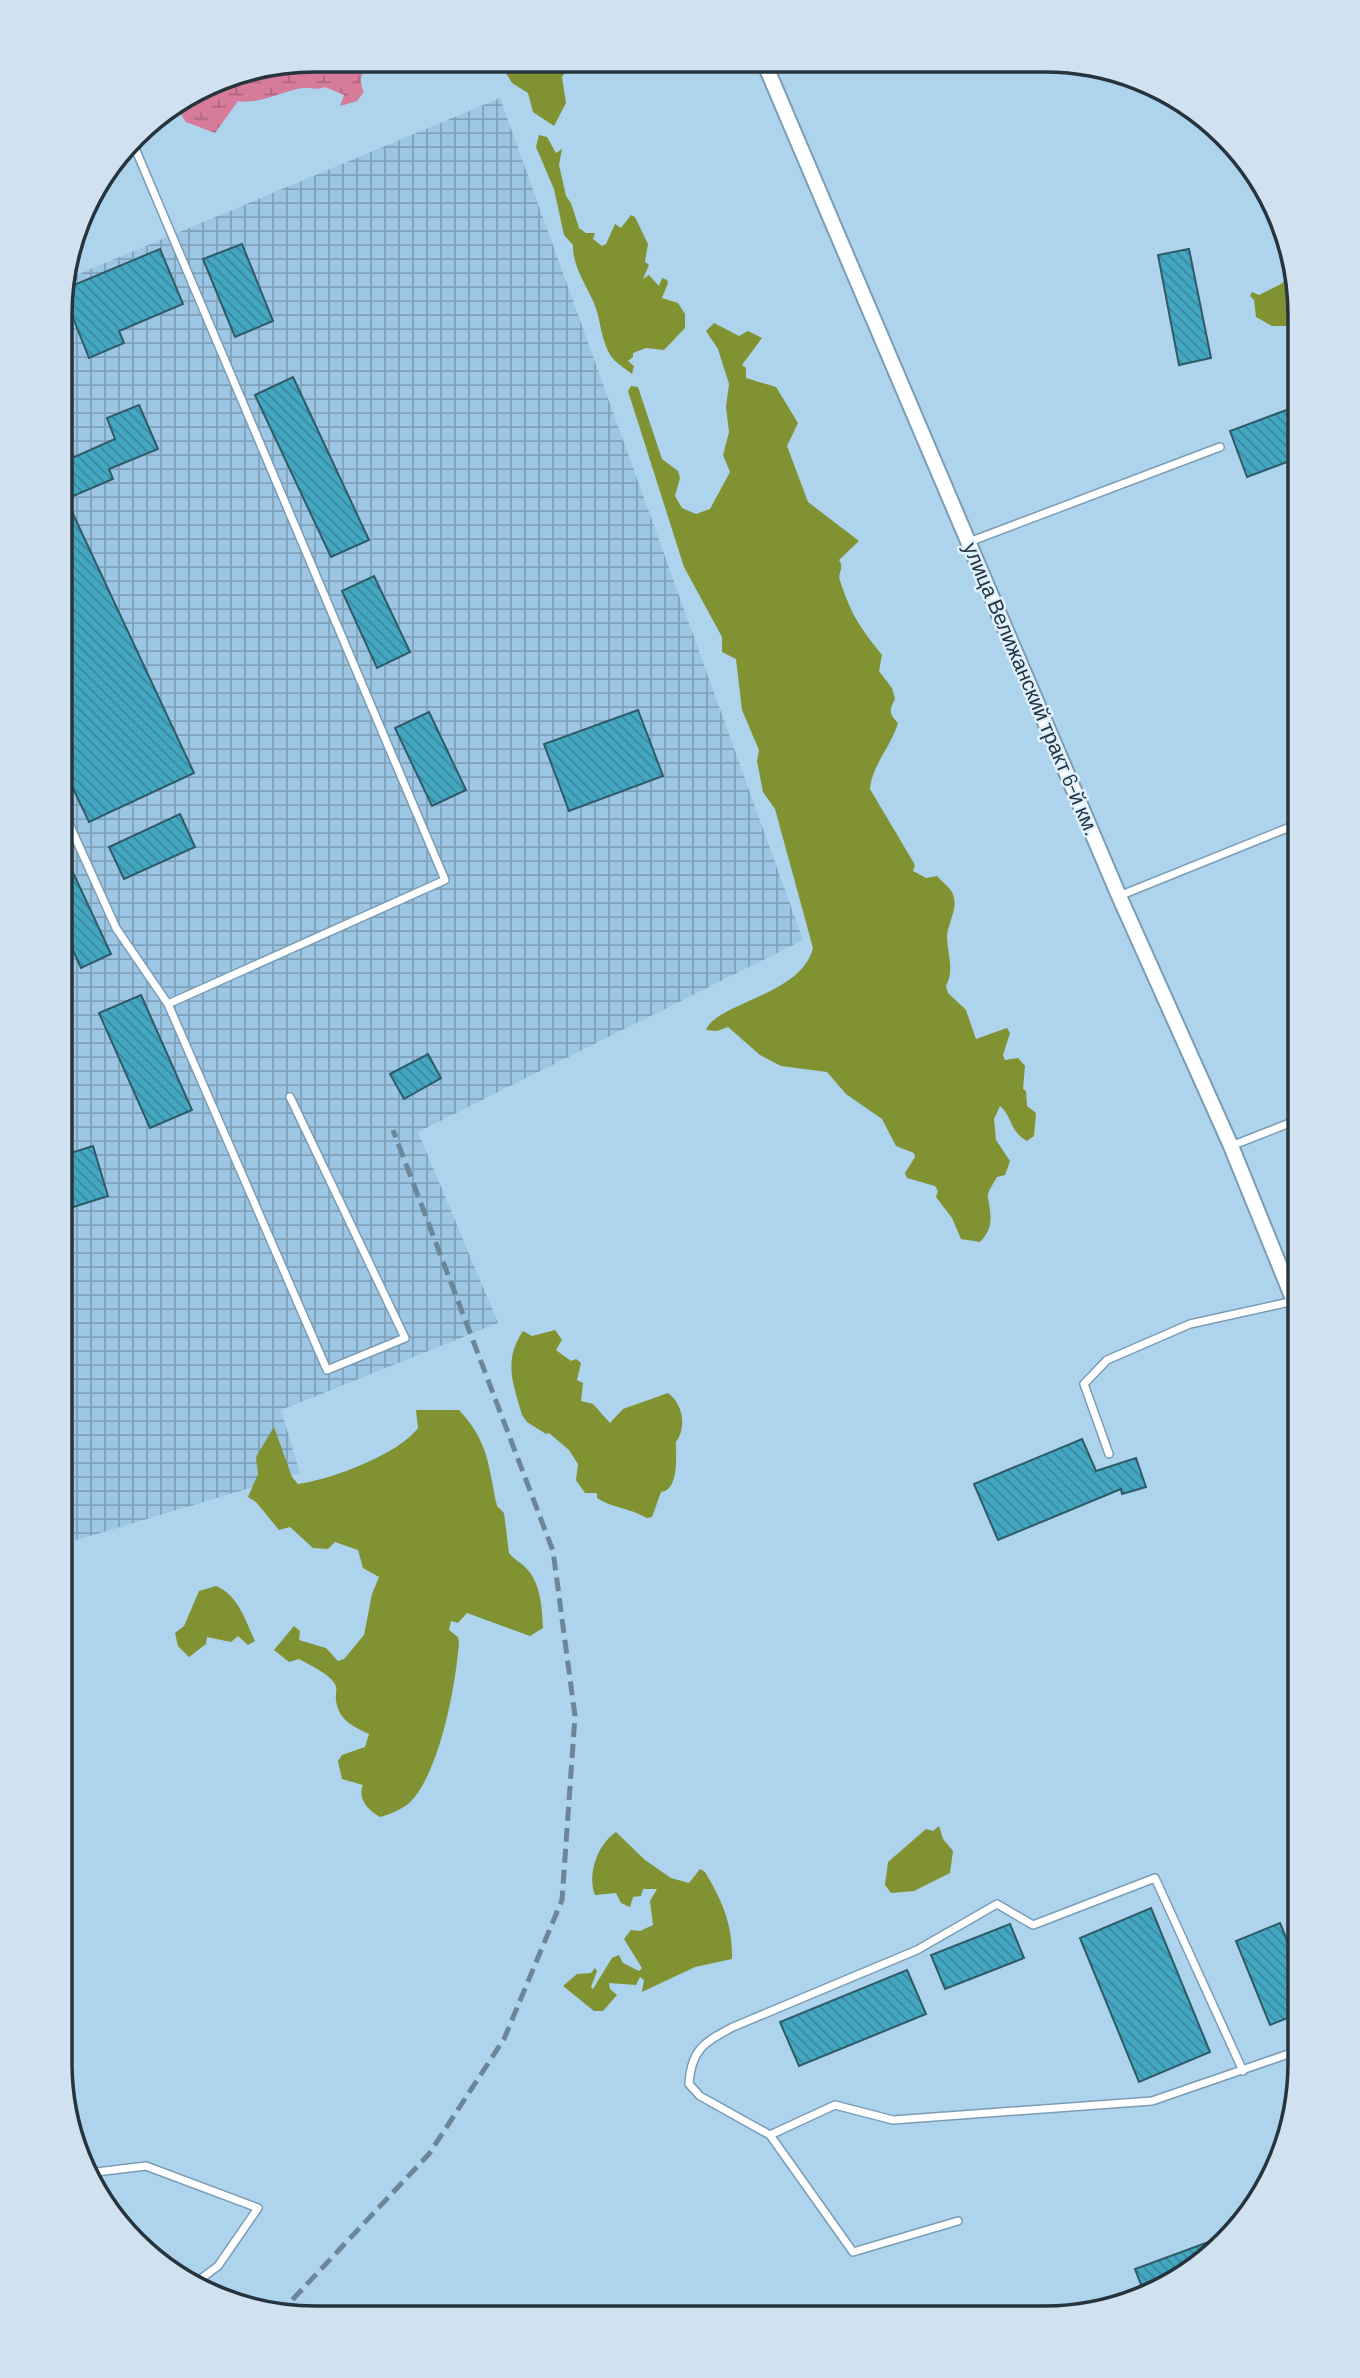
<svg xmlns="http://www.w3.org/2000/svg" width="1360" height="2378" viewBox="0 0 1360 2378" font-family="Barlow,sans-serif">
	<defs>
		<pattern id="industrial-grid" width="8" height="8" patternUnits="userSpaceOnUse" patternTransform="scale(1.75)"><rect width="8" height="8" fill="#9cc6e4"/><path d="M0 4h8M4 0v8" fill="none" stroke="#7fa2ba"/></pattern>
		<pattern id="wetland-marsh" width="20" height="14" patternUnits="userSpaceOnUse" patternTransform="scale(1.75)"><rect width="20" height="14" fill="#d67b9a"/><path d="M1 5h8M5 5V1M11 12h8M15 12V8" fill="none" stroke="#ad667f"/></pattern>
		<pattern id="building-back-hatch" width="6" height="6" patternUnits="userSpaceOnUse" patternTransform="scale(1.75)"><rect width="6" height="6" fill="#44a7c2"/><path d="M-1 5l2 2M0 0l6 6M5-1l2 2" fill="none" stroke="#39899f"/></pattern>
	</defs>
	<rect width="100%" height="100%" fill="#aed3ed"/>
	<polygon fill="url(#industrial-grid)" points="500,98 803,940 418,1132 498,1323 281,1410 300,1473 60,1545 62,281"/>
	<path fill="url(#wetland-marsh)" d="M315,60H370C363,73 357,78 364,92L357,101L340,106L344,95L325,87C315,91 312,87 303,88C286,90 257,105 238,101L215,133L186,122L180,113L168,110L218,79Z"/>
	<g fill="#809231">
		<polygon points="524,61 574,61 562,77 566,103 554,126 533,112 528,93 512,83 504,70"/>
		<path d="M539,135L547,137L556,153L562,149L559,165L566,196L571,203L579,228L586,233H595L593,239L602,246L606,244L615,224L621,228L631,215L635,217L648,244L645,262L649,265L643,279L649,275L659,286L662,278L667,280L668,283L662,298L678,303L685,314V328L664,350L646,348L633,353V357L628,361L634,366L632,374C626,369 619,365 614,360C604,349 601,329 598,315C593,293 572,270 573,245L564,235L554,189L536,147Z"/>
		<polygon points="1293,272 1300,326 1272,326 1256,317 1254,300 1250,296 1252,292 1259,295 1281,284"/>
		<path d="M714,323L739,336L748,331L762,338L742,365L746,368V378L776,387L798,423L787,446L808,502L859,541L839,560C845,569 837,572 840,581C852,616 859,626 882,655L879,671L892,688L895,699C889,710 889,714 898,723C891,747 872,765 870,789L915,865L913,871L926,878L937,876C943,883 953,889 954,898C957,910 948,924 947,936C947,953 955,969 946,986L948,993L966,1010L976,1039L1007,1028L1010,1033L1003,1055L1005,1060L1018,1058L1025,1066L1023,1089L1026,1091L1027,1106L1036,1113L1034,1136L1027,1141C1009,1131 1013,1117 1000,1106L994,1119L996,1140L1010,1161L1005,1175L997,1177C994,1183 987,1191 988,1198C991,1215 994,1228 980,1242L961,1239L952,1218L936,1197L938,1191L935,1186L907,1178L905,1173L915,1157L914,1153L896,1146L882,1119L846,1094L827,1072L781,1066L760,1055L728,1027L717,1031L706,1030C717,1002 801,996 813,948L775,809L763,792L757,761L759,750L742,710L736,659L722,652V637L684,567L628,391L631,386L638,387L662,459L678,471L680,478L675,496L682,508L696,514L710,509L730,472L723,455L729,432L726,407L729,384L718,349L706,331Z"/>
		<path d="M555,1330L562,1340L556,1350L571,1361L576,1359L581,1363L577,1380L583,1383L581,1401L593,1404L610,1423L623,1409L668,1393C683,1404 687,1427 676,1442C676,1456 679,1490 661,1492L652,1517L647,1518C630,1508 612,1508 597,1498V1493H585L576,1480L578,1464L569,1450L549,1433L546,1434L527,1422L522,1415C513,1383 503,1361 523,1331L532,1336Z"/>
		<path d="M416,1410H459C489,1442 488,1465 497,1506L504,1513L509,1553C514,1560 521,1562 526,1568C541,1583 542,1608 543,1628L530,1636L467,1613L458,1623L451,1621L449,1630L458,1637L459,1642C456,1684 441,1766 413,1799C406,1808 391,1814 380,1817C368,1810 357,1798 363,1785L342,1779L338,1761L342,1755L365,1747L369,1734C354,1727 338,1720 336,1700C335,1694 338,1690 335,1684C327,1672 311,1666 299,1659L289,1662L274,1650L294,1626L300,1631L299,1640L326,1648L338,1661L344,1659L364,1635L372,1594L379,1577L363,1568L358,1550L335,1542L328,1549L313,1548L290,1527L279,1530L256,1502L248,1497L258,1474L256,1457L274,1427L292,1477L298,1484C330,1480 399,1454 418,1428Z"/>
		<path d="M216,1586C239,1596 245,1620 255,1641L248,1645L238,1636L231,1642L207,1637L206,1644L189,1657L178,1646L175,1633L184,1626L199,1591Z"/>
		<polygon points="939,1826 943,1839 953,1851 950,1873 914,1891 891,1893 885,1885 888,1862 926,1829 933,1831"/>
		<path d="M616,1832L645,1860L671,1878L689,1883L700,1869L705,1872C722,1900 733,1925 732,1959L695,1967L642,1992L644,1980L640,1977L636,1985L609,1983L610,1989L617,1995L603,2011H594L563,1986L577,1974L591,1973L595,1968L597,1971L591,1987L593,1989L612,1958L619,1955L623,1963L639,1971L642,1968L624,1939L631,1930L640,1931L653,1925L650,1901L657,1889H643L641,1896L633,1897L630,1907L621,1903L616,1893L595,1895C587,1875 597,1845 616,1832Z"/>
	</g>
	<g fill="url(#building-back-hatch)" stroke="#2f5b68" stroke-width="2">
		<polygon points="242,244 273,321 235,337 203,259"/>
		<polygon points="160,249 183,304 119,331 124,343 89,358 62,290"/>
		<polygon points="1189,249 1211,358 1179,365 1158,255"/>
		<polygon points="293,377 369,540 331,557 255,395"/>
		<polygon points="139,405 158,449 109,469 113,479 66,499 194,773 89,822 61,763 61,463 115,439 107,418"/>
		<polygon points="1300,405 1300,457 1247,477 1230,431"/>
		<polygon points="374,576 410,652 377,668 342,591"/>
		<polygon points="638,710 663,776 569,811 544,744"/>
		<polygon points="429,712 466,790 432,806 395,728"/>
		<polygon points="180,814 195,847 124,879 109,847"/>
		<polygon points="61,847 111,954 81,968 61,924"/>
		<polygon points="141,995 192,1110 150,1128 99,1013"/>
		<polygon points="428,1054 441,1078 404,1099 390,1074"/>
		<polygon points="93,1146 108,1196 61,1211 61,1156"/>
		<polygon points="1082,1439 1096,1471 1136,1458 1146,1487 1122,1494 1121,1489 998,1540 974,1484"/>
		<polygon points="1151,1908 1210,2052 1139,2082 1080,1938"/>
		<polygon points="1280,1923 1300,1972 1300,2013 1270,2025 1236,1941"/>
		<polygon points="1010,1924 1024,1958 945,1989 931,1955"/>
		<polygon points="907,1970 926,2014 799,2066 780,2022"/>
		<polygon points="1233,2233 1200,2266 1145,2295 1135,2269"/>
	</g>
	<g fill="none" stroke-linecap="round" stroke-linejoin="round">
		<defs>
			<g id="lane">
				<polyline points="132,141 445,880 168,1004 327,1370 405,1338 290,1097"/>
				<polyline points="969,542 1220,447"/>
				<polyline points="61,806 116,928 168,1004"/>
				<polyline points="1119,896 1300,823"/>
				<polyline points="1231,1146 1300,1119"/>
				<polyline points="1109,1454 1084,1384 1107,1360 1190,1324 1294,1301"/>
				<path d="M770,2135L700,2096L689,2084C691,2050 704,2042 733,2027L917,1950L997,1904L1033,1925L1155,1878L1243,2071"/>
				<polyline points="88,2173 146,2166 258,2208 218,2266 198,2281"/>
				<polyline points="958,2221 853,2252 770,2135 835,2105 893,2120 1152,2101 1300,2050"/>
			</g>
			<polyline id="street" points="764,62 1119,896 1231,1146 1300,1316"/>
		</defs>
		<use href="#lane" stroke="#7a9db5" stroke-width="10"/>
		<use href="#street" stroke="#7a9db5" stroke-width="18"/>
		<use href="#lane" stroke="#fff" stroke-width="7"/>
		<use href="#street" stroke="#fff" stroke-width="14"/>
		<polyline stroke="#6c8699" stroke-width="5" stroke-dasharray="14 7" stroke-linecap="butt" points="278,2315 429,2154 504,2039 562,1900 575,1716 553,1551 393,1130"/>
	</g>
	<g text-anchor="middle" stroke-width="5" stroke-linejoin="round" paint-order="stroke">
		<g font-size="21" fill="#26343e" stroke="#dff1fe">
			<text transform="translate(1031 689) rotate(67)" y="7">улица Велижанский тракт 6-й км.</text>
		</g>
	</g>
	<path d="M0 0H1360V2378H0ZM315 72H1045A243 243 0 0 1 1288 315V2063A243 243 0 0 1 1045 2306H315A243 243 0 0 1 72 2063V315A243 243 0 0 1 315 72Z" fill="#d0e2ef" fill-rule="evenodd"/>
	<path fill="none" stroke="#26343e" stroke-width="3.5" d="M315 72H1045A243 243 0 0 1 1288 315V2063A243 243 0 0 1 1045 2306H315A243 243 0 0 1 72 2063V315A243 243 0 0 1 315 72Z"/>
</svg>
